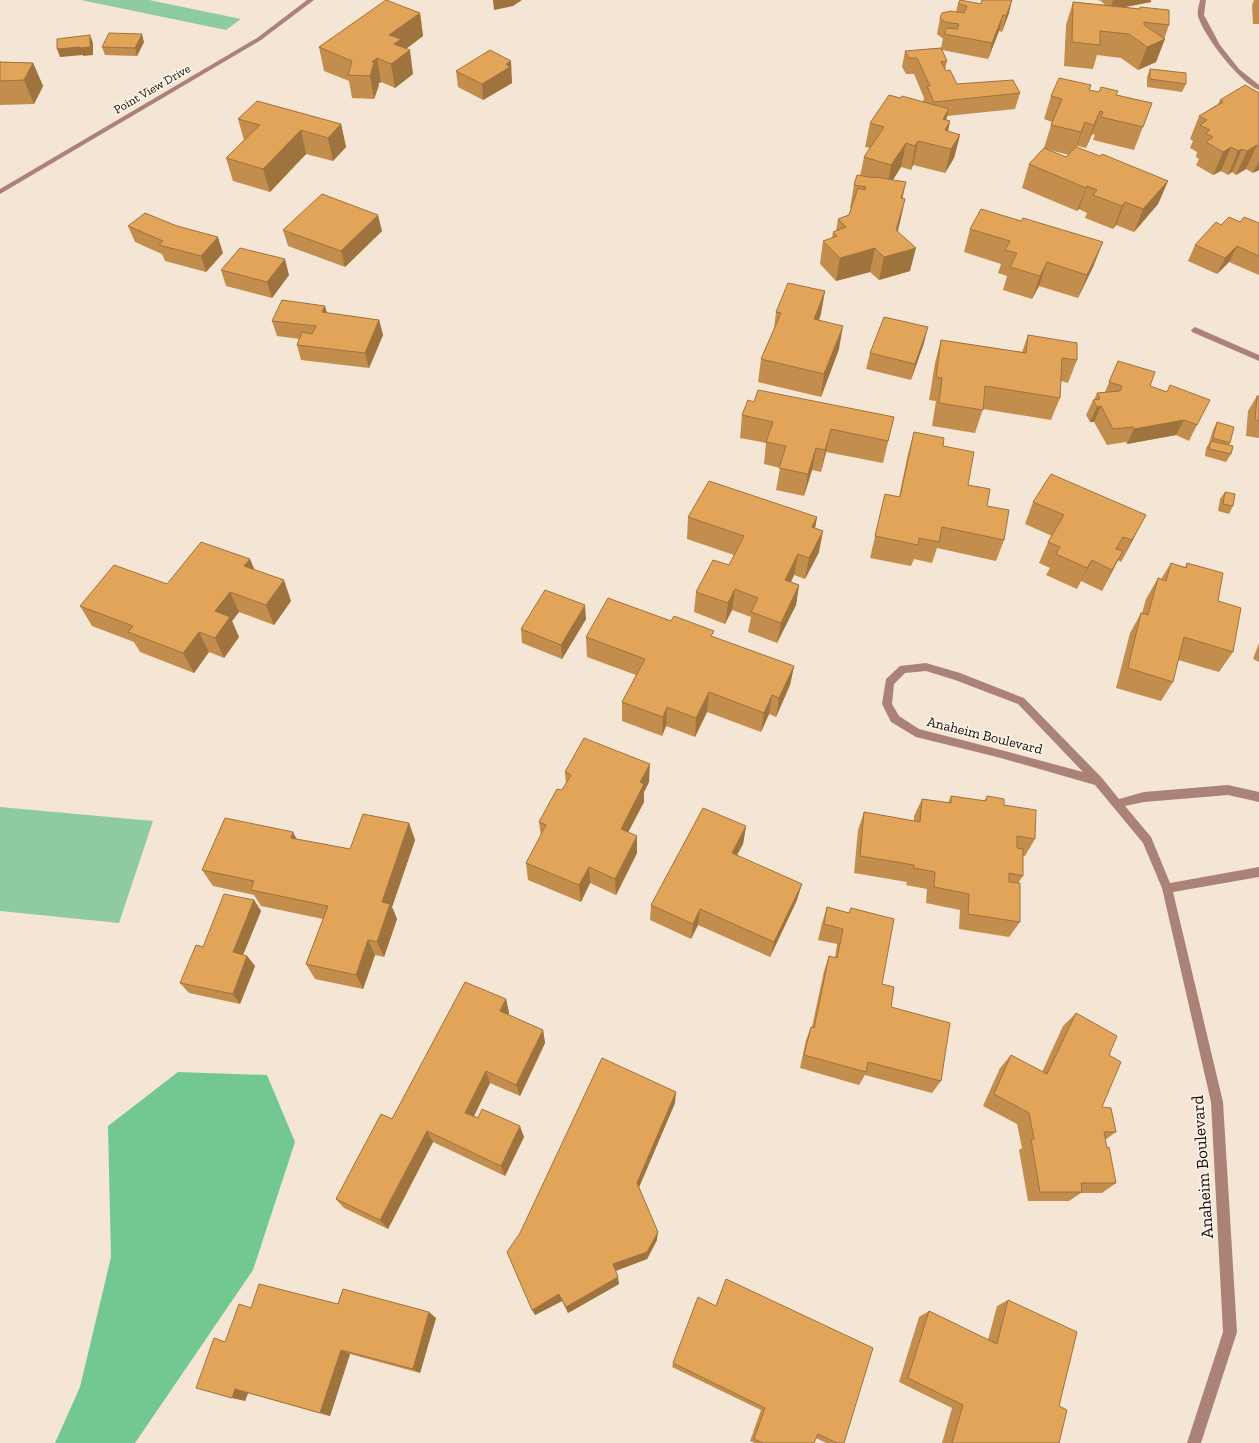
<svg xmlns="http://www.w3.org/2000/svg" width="1259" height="1443" viewBox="0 0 1259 1443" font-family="'Zilla Slab',serif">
	<rect width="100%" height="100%" fill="#f5e5d4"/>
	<g fill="#8ecba1">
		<polygon points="81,0 149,0 241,19 226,30"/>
		<polygon points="0,807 153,821 119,923 0,911"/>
	</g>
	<polygon fill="#72c890" points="178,1072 267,1075 295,1142 253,1270 135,1443 55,1443 80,1387 111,1257 108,1126"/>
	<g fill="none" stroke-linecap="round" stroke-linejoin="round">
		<g fill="#aa8276" fill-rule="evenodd">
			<polygon points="307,0 314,0 261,40 0,194 0,189 257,38"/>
			<path d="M1200,0H1206L1204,15L1220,45L1239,69L1259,85V90C1240,83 1203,35 1198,16C1197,11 1199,5 1200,0Z"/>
			<polygon points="1195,327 1259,355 1259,361 1192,332 1191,330"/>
			<path d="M926,663L960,673L1024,698L1102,778L1119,799L1144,792L1228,785L1259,792V802L1228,795L1144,802L1125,806L1151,837L1170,883L1259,867V877L1173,892L1223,1102L1237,1332L1201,1443H1187L1223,1332L1211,1102L1162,888L1143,843L1095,785L1001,758L916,737L891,722L882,704L886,679L900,666ZM926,671L955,680L1018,704L1083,772L1001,750L919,729L899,716L892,704L894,684L905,673Z"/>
		</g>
	</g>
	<g fill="#c28d4d" fill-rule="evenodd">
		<polygon points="1097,0 1151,0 1151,2 1124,7 1139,9 1140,7 1169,25 1156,62 1138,70 1121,58 1097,55 1093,69 1064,66 1066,25 1073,2 1105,5 1101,1"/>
		<polygon points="1254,0 1259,0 1259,28 1259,24 1253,24 1252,5"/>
		<polygon points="958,4 1009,13 1002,32 999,31 988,59 942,50 947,61 945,70 957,84 1020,93 1015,109 947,116 946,120 950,121 948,131 960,135 954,158 945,173 913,165 911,170 901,167 893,180 903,198 905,199 900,222 898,231 910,271 879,280 870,272 836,281 820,264 823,241 832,238 833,232 836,231 838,219 849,215 851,208 850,208 854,185 860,176 864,157 870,148 865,147 870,123 900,98 923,102 924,98 914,74 906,74 902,67 905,51 941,48 943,38 942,38 937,34 940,18 956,12"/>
		<polygon points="420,13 423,36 406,49 413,74 395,88 381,82 378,84 379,85 374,99 352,98 349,81 324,71 319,47"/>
		<polygon points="144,42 137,56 105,55 102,47"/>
		<polygon points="0,61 1,62 33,63 43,86 34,104 0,105"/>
		<polygon points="1150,69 1186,84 1182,92 1147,87 1147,77"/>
		<polygon points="456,71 512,77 511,78 512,83 483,100 458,87"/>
		<path d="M1089,90L1099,92L1117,95L1152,103L1134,150L1093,140L1095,135L1092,134L1086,148L1077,146L1076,147L1100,156L1168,181L1158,204L1134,232L1116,225L1113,229L1085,218L1087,213L1079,209L1077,211L1022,188L1029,164L1044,148L1052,122L1044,119L1051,96ZM1046,149L1069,155L1066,157Z"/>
		<polygon points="1259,93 1259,170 1253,173 1246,169 1236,175 1232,172 1228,175 1221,171 1213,175 1196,165 1199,159 1196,157 1197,152 1190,148 1193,141 1190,139 1199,116 1218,104 1220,100"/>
		<polygon points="238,119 341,124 346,147 333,161 306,154 270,192 233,181 226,158 244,140"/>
		<polygon points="1240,222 1259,223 1259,275 1229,262 1217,274 1188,261 1195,245 1221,225"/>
		<polygon points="128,226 223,253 206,272 165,261 162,254 135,242"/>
		<polygon points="970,229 1094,265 1078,298 1039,286 1032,299 1003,290 1007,276 998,273 1001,264 964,252"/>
		<polygon points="283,230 382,231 345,267 288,246"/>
		<polygon points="221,270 289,275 272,298 226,286"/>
		<polygon points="325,306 327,313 379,320 383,335 369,368 301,360 297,345 299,339 277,336 272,321"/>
		<polygon points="776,312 821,314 819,320 839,349 821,397 758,382 761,359 774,329"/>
		<polygon points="1028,335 1077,360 1068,383 1061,381 1060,398 1051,420 983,409 975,433 932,426 936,401 929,400 935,363 941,340 1022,352"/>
		<polygon points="924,343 911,380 866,369 870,353"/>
		<polygon points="1118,361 1197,425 1189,441 1176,435 1127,444 1126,442 1107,445 1094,422 1090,422 1086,415 1093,400 1094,400 1097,393 1105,392"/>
		<polygon points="1257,396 1259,396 1259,438 1246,436 1248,411"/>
		<polygon points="754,402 894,417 883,463 826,452 821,472 812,470 804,496 776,490 780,468 764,464 766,443 740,438 742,415"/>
		<polygon points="1217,422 1230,443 1229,445 1231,454 1226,462 1205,456 1206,448 1209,443 1213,430"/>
		<polygon points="914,432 943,446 968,485 987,506 1004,540 996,561 937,548 932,563 914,559 911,566 870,558 885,494 899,497 908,454"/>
		<polygon points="1225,492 1233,506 1229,514 1218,511 1220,499"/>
		<polygon points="1033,502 1135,536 1121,562 1118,560 1102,591 1081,581 1077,589 1046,575 1050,568 1039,563 1048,542 1052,536 1025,524"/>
		<polygon points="688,517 817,517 815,528 819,552 805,579 794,575 791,582 799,585 796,605 777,643 748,632 751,617 732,610 725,624 694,612 696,592 729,565 734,555 687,539"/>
		<polygon points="250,559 254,570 291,601 274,625 239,612 232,621 239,637 224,658 209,652 194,673 140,652 134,642 92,626 80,606 167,584"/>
		<polygon points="1171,563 1185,567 1187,563 1218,601 1233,652 1219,672 1178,660 1173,682 1161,701 1116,688 1130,633 1141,613 1142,613 1146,599 1158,578 1161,579"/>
		<polygon points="586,619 562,659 522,643 521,629"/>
		<polygon points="586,637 713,637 794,666 790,685 776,717 769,714 761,732 707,712 695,737 666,726 662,736 622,721 622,702 636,675 587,657"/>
		<polygon points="1259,643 1259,662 1253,659"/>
		<polygon points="565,772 649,782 644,792 644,802 628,832 637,853 616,895 590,883 581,902 528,880 526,863 541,836 539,822 562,790 566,784"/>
		<polygon points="951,796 984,801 987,796 1004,805 1035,839 1025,856 1023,856 1023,876 1018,883 1020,922 1009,937 959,929 960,910 926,903 927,889 906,885 907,882 854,873 858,830 864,812 914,821 914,816 922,799 948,803"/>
		<polygon points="409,823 415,840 392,907 397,919 384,957 375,955 363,989 315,979 306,964 323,919 261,906 254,895 213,886 202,870 297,839 350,849"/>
		<polygon points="746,826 743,844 737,855 797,900 770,957 698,925 691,939 650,920 651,905"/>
		<polygon points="254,900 261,911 243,955 247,956 255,966 240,1004 189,993 180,983 203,947"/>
		<polygon points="827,907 849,913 851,908 891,1007 941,1081 932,1093 865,1075 859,1085 800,1068 806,1040 811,1027 812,1027 824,971 829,956 835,958 837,944 818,940 822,923"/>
		<polygon points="506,999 509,1013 508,1015 543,1030 545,1043 520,1096 490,1083 474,1116 524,1137 505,1176 433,1142 388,1229 344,1208 336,1199 392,1119"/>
		<polygon points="1076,1013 1109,1055 1102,1107 1116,1132 1105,1140 1116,1183 1102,1193 1081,1193 1069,1201 1028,1201 1019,1150 1022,1148 1017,1124 983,1106 1000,1068 1011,1055 1042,1072 1063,1026"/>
		<polygon points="675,1103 639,1187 657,1240 647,1259 615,1271 619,1284 568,1313 562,1301 535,1315"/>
		<polygon points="726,1279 844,1443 826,1443 816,1438 814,1443 755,1443 750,1441 761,1410 672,1367 673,1363 716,1305"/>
		<polygon points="1008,1300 1059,1406 1059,1443 942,1443 952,1408 899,1382 919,1317 929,1311 988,1340 997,1306"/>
		<polygon points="338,1304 436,1318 420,1373 350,1354 330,1416 248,1393 245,1401 225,1342 251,1308"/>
	</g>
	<g fill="#9e733e">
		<polygon points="493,0 522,0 513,6 494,10"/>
		<polygon points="1012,0 1009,13 1002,32 1006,16"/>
		<polygon points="1113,0 1151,0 1151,2 1110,10"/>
		<polygon points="420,13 423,36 403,51 410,50 413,74 395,88 391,64 389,35"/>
		<polygon points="1003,15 999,31 988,59 992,43"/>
		<polygon points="142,34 144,42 137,56 135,48"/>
		<polygon points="90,35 93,43 93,55 83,56 83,55 60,57 57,49"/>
		<polygon points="1165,39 1156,62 1138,70 1147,47"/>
		<polygon points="377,58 381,82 378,84 379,85 374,99 370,76 372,62"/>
		<polygon points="511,61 512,83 483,100 482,84 506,64"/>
		<polygon points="33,63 43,86 34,104 24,80"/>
		<polygon points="949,109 943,132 943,119"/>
		<polygon points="1100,111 1092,134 1086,148 1094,125"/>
		<polygon points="950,121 945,145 945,130"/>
		<polygon points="1085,122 1077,146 1073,156 1081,132"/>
		<polygon points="341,124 346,147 333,161 328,138"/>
		<polygon points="301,130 306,154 270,192 263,169"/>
		<polygon points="960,135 954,158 945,173 951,149"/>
		<polygon points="918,141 913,165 911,170 915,146"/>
		<polygon points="906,143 901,167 887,189 891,165"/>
		<polygon points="1257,145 1246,169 1236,175 1247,151"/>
		<polygon points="1231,147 1221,171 1213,175 1223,152"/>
		<polygon points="1242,149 1232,172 1228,175 1238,151"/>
		<polygon points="1259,161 1259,170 1253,173"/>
		<polygon points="1168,181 1158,204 1134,232 1143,209"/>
		<polygon points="906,182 901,205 901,198"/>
		<polygon points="1087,186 1079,209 1077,211 1086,188"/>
		<polygon points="905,199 900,222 891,253 896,230"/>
		<polygon points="1125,202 1116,225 1113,229 1122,206"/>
		<polygon points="378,215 382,231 345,267 341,251"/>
		<polygon points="218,237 223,253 206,272 201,256"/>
		<polygon points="1103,242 1094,265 1078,298 1087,275"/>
		<polygon points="1237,246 1229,262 1217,274 1225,258"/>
		<polygon points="875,248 870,272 836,281 840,258"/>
		<polygon points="916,248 910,271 879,280 884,257"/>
		<polygon points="285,259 289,275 272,298 267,282"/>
		<polygon points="1047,262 1039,286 1032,299 1040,276"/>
		<polygon points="825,291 821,314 810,342 814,319"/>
		<polygon points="325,306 329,321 322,312"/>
		<polygon points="379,320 383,335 369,368 365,353"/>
		<polygon points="843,326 839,349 821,397 824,374"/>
		<polygon points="928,327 924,343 911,380 915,364"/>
		<polygon points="1101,406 1094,422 1090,422 1097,407"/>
		<polygon points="1184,420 1176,435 1127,444 1134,429"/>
		<polygon points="831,429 826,452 821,472 825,450"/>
		<polygon points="816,448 812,470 804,496 808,474"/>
		<polygon points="1146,515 1135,536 1121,562 1132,540"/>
		<polygon points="817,517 813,538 812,527"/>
		<polygon points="823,531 819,552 805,579 809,558"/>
		<polygon points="1123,551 1112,572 1102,591 1112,570"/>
		<polygon points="798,554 794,575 782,601 785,580"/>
		<polygon points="250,559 259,580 244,566"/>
		<polygon points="1092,560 1081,581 1077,589 1087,568"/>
		<polygon points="284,580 291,601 274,625 266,605"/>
		<polygon points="799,585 796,605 777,643 781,623"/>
		<polygon points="735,589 732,610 725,624 728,603"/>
		<polygon points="230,592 239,612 232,621 239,637 224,658 215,638 215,611"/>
		<polygon points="585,605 586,619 562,659 561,645"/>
		<polygon points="199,632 209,652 194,673 183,653"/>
		<polygon points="794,666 790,685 776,717 779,698"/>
		<polygon points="709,692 707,712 695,737 696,718"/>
		<polygon points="772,695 769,714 761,732 764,713"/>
		<polygon points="667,707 666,726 662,736 663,717"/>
		<polygon points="650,764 649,782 644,792 644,802 621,846 621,829 640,782"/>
		<polygon points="409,823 415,840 392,907 397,919 384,957 377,942 382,902"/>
		<polygon points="746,826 743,844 729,870 732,853"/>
		<polygon points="293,832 302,849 291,838"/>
		<polygon points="637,836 637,853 616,895 615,879"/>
		<polygon points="589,867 590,883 581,902 579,885"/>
		<polygon points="802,884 797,900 770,957 774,942"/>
		<polygon points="254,900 261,911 240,962 233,952"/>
		<polygon points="700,909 698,925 691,939 693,924"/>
		<polygon points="368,940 375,955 363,989 356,975"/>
		<polygon points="247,956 255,966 240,1004 233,994"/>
		<polygon points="506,999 509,1013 503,1024 500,1011"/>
		<polygon points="543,1030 545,1043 520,1096 516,1085"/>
		<polygon points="486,1071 490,1083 470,1124 465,1113"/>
		<polygon points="676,1092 675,1103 637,1192 637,1183"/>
		<polygon points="520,1126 524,1137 505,1176 501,1166"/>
		<polygon points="427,1131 433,1142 388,1229 380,1220"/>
		<polygon points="658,1232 657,1240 647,1259 613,1272 613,1264"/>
		<polygon points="618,1277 619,1284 568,1313 566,1307"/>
		<polygon points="559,1294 562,1301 535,1315 532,1310"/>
		<polygon points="429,1312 436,1318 420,1373 413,1369"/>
		<polygon points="341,1350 350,1354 330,1416 320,1413"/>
		<polygon points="235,1389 248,1393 245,1401 232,1398"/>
	</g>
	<g fill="#e2a459" stroke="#9e733e">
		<polygon points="386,0 420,13 389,35 401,39 394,44 410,50 391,64 377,58 372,62 374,62 370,76 348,75 352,61 319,47"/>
		<polygon points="960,0 981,4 982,0 1012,0 1006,16 1003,15 992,43 944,34 947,28 957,29 959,24 945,22 940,18 942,13 951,11 964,13 967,6 958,4"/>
		<polygon points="1073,2 1140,9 1140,7 1169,10 1169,25 1144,22 1144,25 1165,39 1147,47 1129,34 1100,31 1100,45 1072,42"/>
		<polygon points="109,33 142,34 135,48 102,47"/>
		<polygon points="90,35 90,47 80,48 80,47 57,49 57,39"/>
		<polygon points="941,48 947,61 941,62 946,71 950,70 957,84 1013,80 1020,93 934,102 927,86 930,86 917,58 909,58 905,51"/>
		<polygon points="490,50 511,61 506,64 510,67 482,84 456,71"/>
		<polygon points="0,62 33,63 24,80 0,81"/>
		<polygon points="1150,69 1186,73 1186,84 1150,79"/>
		<polygon points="1059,78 1091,85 1089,90 1099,92 1101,87 1118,91 1116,95 1152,103 1143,127 1101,117 1103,112 1100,111 1094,125 1085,122 1081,132 1051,125 1062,99 1051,96"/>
		<polygon points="1245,85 1259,93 1259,147 1257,145 1247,151 1242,149 1238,151 1231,147 1223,152 1206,142 1213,137 1205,133 1210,130 1200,125 1207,120 1199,116 1223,102 1220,100"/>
		<polygon points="889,95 900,98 902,96 949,109 943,119 950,121 945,130 960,135 951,149 918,141 915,146 906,143 891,165 864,157 884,127 870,123"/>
		<polygon points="257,101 341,124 328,138 301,130 263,169 226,158 260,125 238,119"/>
		<polygon points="1076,147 1100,156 1102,154 1168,181 1143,209 1125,202 1122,206 1093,195 1097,190 1087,186 1086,188 1029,164 1044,148 1066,157"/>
		<polygon points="857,175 875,178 875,177 906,182 901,198 905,199 896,230 916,248 884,257 875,248 840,258 823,241 837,236 833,232 846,227 838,219 849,215 858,188 865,190 866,187 854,185"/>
		<polygon points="322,194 378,215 341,251 283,230"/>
		<polygon points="981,209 1021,221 1023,218 1103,242 1087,275 1047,262 1040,276 1010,267 1017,253 1005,250 1010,241 970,229"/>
		<polygon points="145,213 177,226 218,237 201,256 159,245 163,241 128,226"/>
		<polygon points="1229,217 1240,222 1244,217 1259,223 1259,256 1237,246 1225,258 1195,245 1216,222 1221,225"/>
		<polygon points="240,248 285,259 267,282 221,270"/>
		<polygon points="788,283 825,291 814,319 843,326 824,374 761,359 781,313 776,312"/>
		<polygon points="282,300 325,306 322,312 379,320 365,353 297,345 302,332 312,334 316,326 272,321"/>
		<polygon points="884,317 928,327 915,364 870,353"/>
		<polygon points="1028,335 1077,343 1077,360 1062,358 1060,398 985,386 983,410 939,403 942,378 936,377 941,340 1026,353"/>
		<polygon points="1118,361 1155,372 1150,386 1167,392 1170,385 1210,400 1197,425 1184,420 1134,429 1133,427 1113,429 1101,406 1097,407 1093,400 1100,399 1097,393 1120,391 1122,386 1109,382"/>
		<polygon points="758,390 894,417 888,441 831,429 825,450 816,448 808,474 779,468 786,446 766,442 773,422 742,415 748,400 754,402"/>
		<polygon points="1257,396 1259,396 1259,421 1255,420"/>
		<polygon points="1217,422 1234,427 1230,443 1213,438"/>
		<polygon points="914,432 944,438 943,446 974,452 968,485 990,489 987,506 1009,510 1004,540 942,527 939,542 919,538 918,545 875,536 885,494 900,497"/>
		<polygon points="1211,441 1233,446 1231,454 1209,449"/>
		<polygon points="1051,474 1146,515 1132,540 1123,537 1116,549 1123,551 1112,570 1092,560 1087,568 1056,554 1060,547 1048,542 1064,515 1033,502"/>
		<polygon points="709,481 817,517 812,527 823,531 809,558 798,554 785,580 799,585 781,623 751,612 758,598 735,589 728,603 696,592 713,560 729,565 744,536 688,517"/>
		<polygon points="1225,492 1235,494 1233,506 1223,504"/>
		<polygon points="201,542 250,559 244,566 284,580 266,605 230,592 215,611 230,617 215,638 199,632 183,653 128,632 133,626 80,606 114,565 167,584"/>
		<polygon points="1171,563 1186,568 1187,563 1223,573 1218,601 1241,608 1233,652 1184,637 1173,682 1128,668 1141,613 1148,615 1158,578 1166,581"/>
		<polygon points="545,590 585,605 561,645 521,629"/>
		<polygon points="608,598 671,621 674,616 714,631 711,636 794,666 779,698 772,695 764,713 709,692 696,718 667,707 663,717 622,702 645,659 586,637"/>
		<polygon points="584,738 650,764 640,782 644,784 621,829 637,836 615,879 589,867 579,885 526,863 546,825 539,822 557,789 562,790 571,775 565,772"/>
		<polygon points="951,796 986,801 987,796 1004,799 1004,805 1036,810 1035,839 1017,836 1017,848 1023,849 1023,876 1009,873 1009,882 1020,883 1020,922 968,914 969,894 934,887 935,872 914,868 914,865 860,856 864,812 920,822 922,799 951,803"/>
		<polygon points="703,808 746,826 732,853 802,884 774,942 700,909 693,924 651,905"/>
		<polygon points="363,814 409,823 382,902 390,904 377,942 368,940 356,975 306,964 328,906 251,890 254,881 202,870 225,818 293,832 291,838 350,849"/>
		<polygon points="224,894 254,900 233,952 247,956 233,994 180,983 196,945 203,947"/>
		<polygon points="827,907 849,913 851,908 894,919 882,984 894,987 891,1007 950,1023 941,1081 868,1062 866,1072 804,1055 811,1027 814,1028 829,956 837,958 843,929 824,924"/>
		<polygon points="465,982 506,999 500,1011 543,1030 516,1085 486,1071 465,1113 478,1118 482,1109 520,1126 501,1166 427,1131 380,1220 336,1199 381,1114 392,1119"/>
		<polygon points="1076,1013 1117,1036 1109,1055 1121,1062 1102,1107 1111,1108 1116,1132 1104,1132 1107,1148 1109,1147 1116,1183 1081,1183 1082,1192 1040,1192 1031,1139 1034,1139 1029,1113 994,1094 1011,1055 1047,1074"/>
		<polygon points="602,1058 676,1092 637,1183 658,1232 647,1252 613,1264 618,1277 566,1307 559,1294 532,1310 507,1252 520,1233"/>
		<polygon points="726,1279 873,1348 844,1443 837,1443 818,1434 814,1443 763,1443 754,1439 765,1408 673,1363 698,1297 716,1306"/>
		<polygon points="259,1284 338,1304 343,1289 429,1312 413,1369 341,1350 320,1413 235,1389 232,1398 196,1388 214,1338 225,1342 239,1304 251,1308"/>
		<polygon points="1008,1300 1077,1332 1059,1406 1067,1410 1059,1443 952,1443 963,1405 908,1378 929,1311 997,1344"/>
	</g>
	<g text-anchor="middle" stroke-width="3.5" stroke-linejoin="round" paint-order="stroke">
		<g font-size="12" fill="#130d08" stroke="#fdf3e9">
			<text transform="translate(152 89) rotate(-30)" y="4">Point View Drive</text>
		</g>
		<g font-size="14" fill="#130d08" stroke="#fdf3e9">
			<text transform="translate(985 735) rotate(14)" y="5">Anaheim Boulevard</text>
		</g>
		<g font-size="17" fill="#130d08" stroke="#fdf3e9">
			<text transform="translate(1202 1167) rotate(-94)" y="6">Anaheim Boulevard</text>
		</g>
	</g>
</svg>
